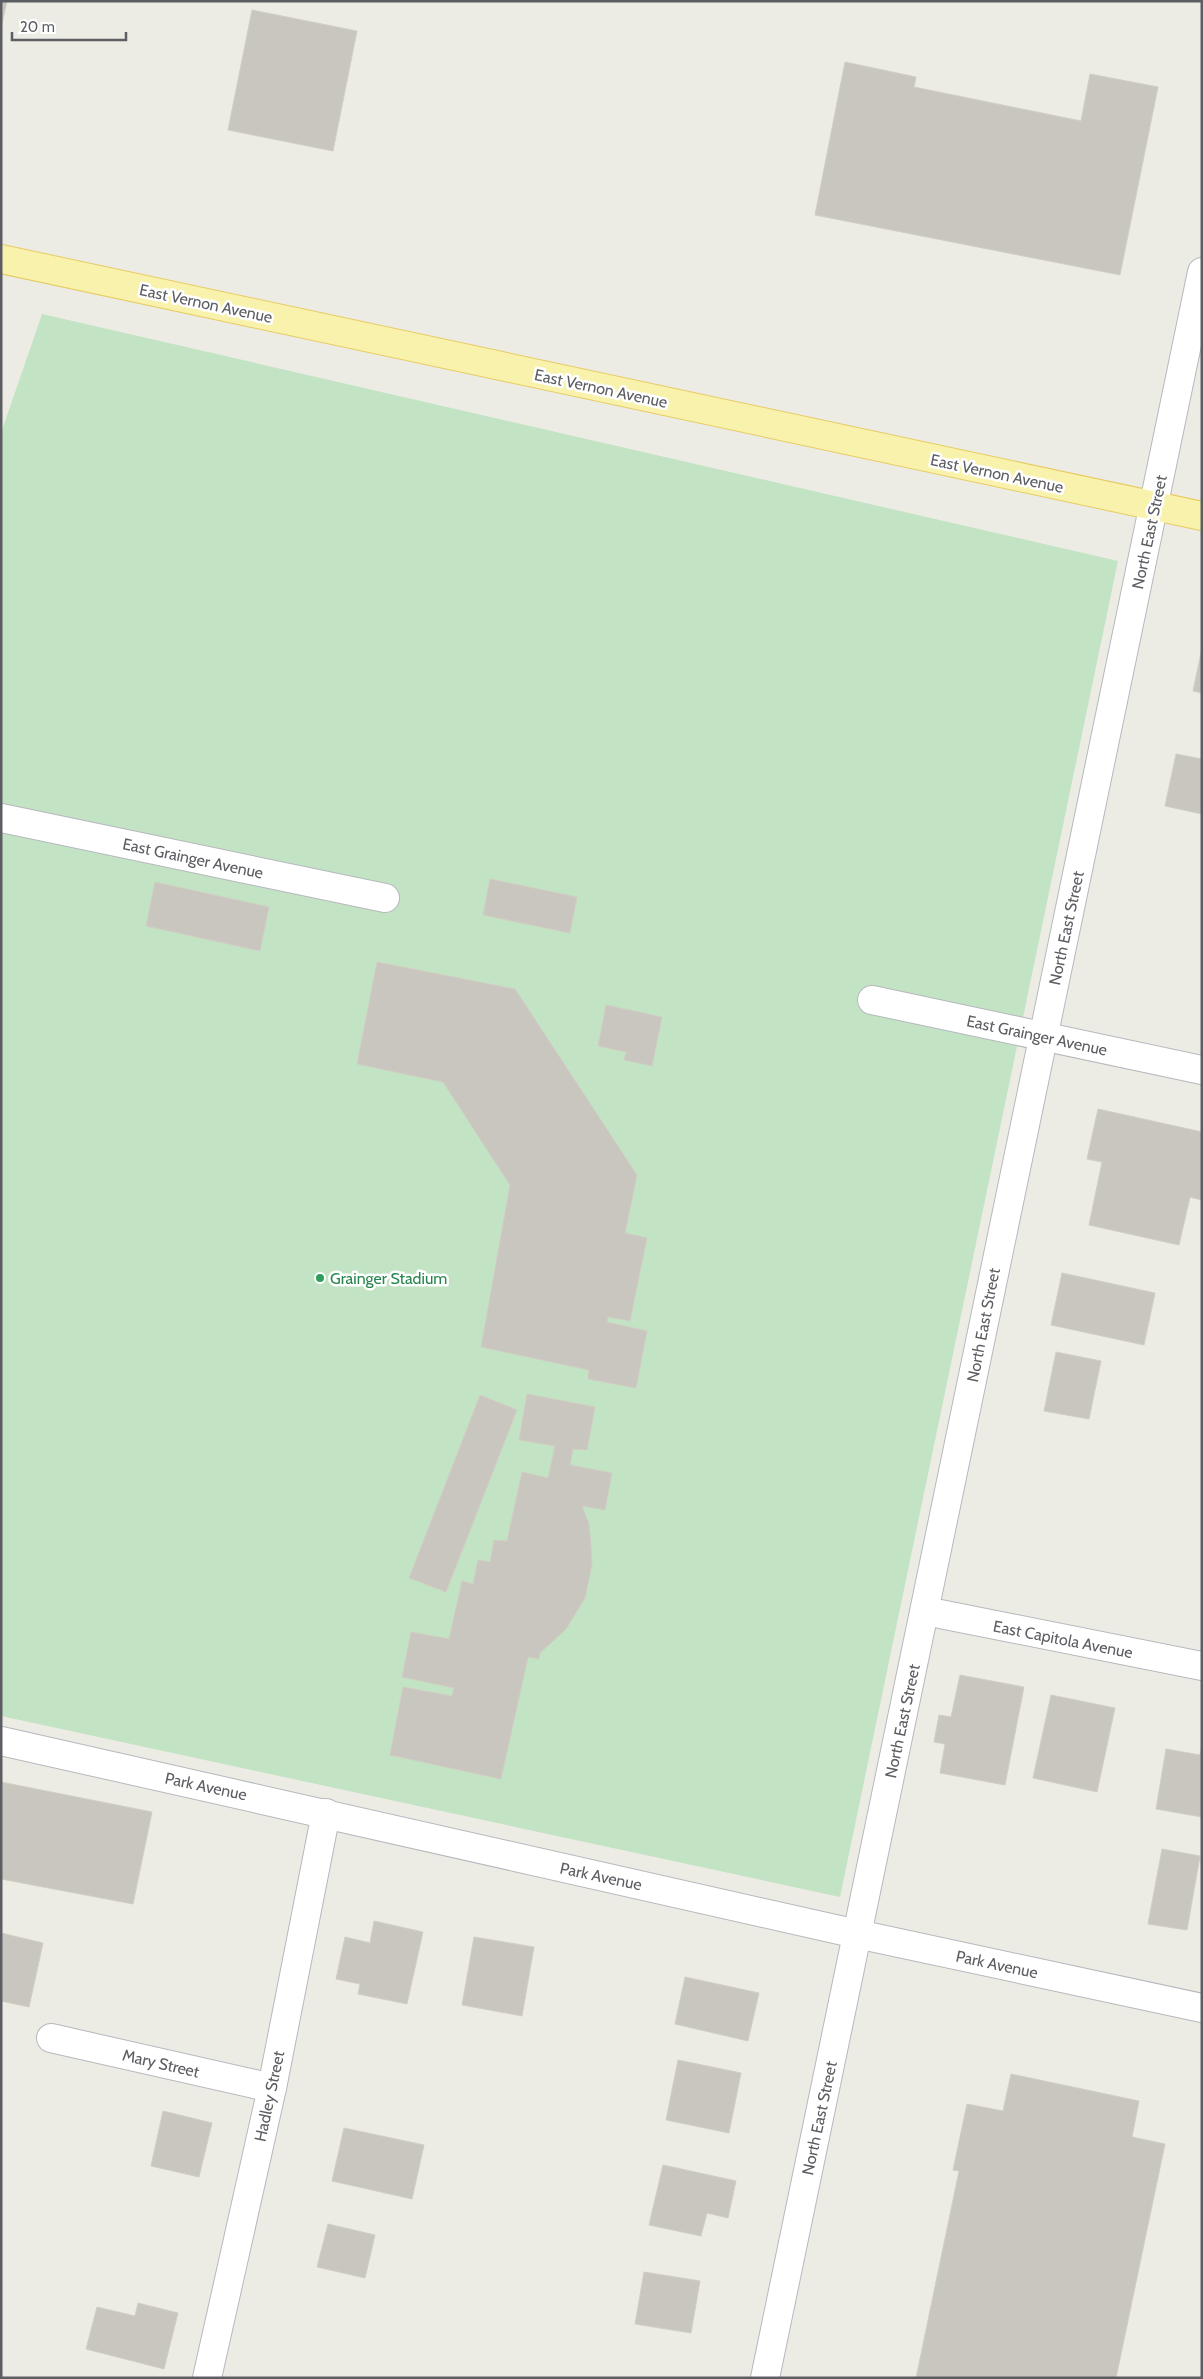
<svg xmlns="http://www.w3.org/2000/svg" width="1203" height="2379" viewBox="0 0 1203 2379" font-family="Cabin,sans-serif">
	<rect width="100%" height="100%" fill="#edece4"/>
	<polygon fill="#c2e3c4" points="42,314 1118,561 840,1897 1,1716 1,433"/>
	<g fill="#c9c6c0" stroke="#d1cec2">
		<polygon points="1,1 7,1 1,28"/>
		<polygon points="252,10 357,31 333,151 228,130"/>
		<polygon points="845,62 916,77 914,87 1081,121 1090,74 1158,87 1120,275 815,215"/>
		<polygon points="1202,648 1202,693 1193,691"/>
		<polygon points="1176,754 1202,759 1202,814 1165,806"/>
		<polygon points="490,879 577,897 570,933 483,915"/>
		<polygon points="155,882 269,907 260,951 146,926"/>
		<polygon points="377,962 515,989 637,1175 625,1233 647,1238 630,1321 608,1317 607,1322 647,1331 636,1388 588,1379 589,1370 481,1347 510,1185 443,1082 357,1064"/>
		<polygon points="606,1005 662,1017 652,1066 624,1060 626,1052 598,1046"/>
		<polygon points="1098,1109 1202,1132 1202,1200 1190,1197 1179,1245 1089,1225 1102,1162 1087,1159"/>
		<polygon points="1062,1273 1155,1293 1144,1345 1051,1325"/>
		<polygon points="1056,1352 1101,1361 1089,1419 1044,1411"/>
		<polygon points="527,1394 595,1407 587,1450 573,1449 570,1465 612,1473 605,1510 582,1506 589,1524 591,1546 592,1564 585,1598 566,1629 540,1653 539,1659 528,1657 501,1779 390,1755 403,1687 452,1696 454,1688 402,1677 411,1632 449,1639 462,1581 473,1584 478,1560 490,1562 494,1540 507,1541 522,1472 548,1478 555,1446 519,1440"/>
		<polygon points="480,1395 517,1410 446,1592 409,1578"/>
		<polygon points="960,1675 1024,1687 1005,1785 940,1773 945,1744 934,1742 939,1715 951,1717"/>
		<polygon points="1051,1695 1115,1708 1097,1792 1033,1778"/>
		<polygon points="1202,1746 1202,1817 1156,1809 1166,1749 1200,1755"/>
		<polygon points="1,1782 152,1812 133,1904 1,1879"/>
		<polygon points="1162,1849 1200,1856 1187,1930 1148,1924"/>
		<polygon points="374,1921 423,1932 407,2004 358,1994 360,1984 336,1979 345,1937 370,1943"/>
		<polygon points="1,1933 43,1943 29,2007 1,2001"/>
		<polygon points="474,1937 534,1947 522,2016 462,2005"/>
		<polygon points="685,1977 759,1993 748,2041 675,2024"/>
		<polygon points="678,2060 741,2073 729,2133 666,2120"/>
		<polygon points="1011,2074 1139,2101 1132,2137 1165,2144 1116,2378 916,2378 959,2171 953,2170 967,2104 1003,2111"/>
		<polygon points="163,2111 212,2123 199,2177 151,2166"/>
		<polygon points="344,2128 424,2145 412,2199 332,2181"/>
		<polygon points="663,2165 736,2181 728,2218 707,2213 701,2236 649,2225"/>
		<polygon points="328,2224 375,2235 365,2278 317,2267"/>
		<polygon points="644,2272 700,2281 691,2333 635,2324"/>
		<polygon points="138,2303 178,2313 164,2369 86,2349 97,2307 135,2316"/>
	</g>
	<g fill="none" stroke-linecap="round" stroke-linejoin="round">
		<defs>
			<g id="minor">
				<polyline points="1,818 385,898"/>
				<polyline points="872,1000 1202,1070"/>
				<polyline points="925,1611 1202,1666"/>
				<polyline points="1,1741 857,1934 1202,2008"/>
				<polyline points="51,2038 272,2088"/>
				<polyline points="207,2378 272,2088 326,1813"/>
				<polyline points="765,2378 1202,272"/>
			</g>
			<polyline id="primary" points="1,259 1202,516"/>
		</defs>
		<use href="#minor" stroke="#b6b8bd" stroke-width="30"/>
		<use href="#primary" stroke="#e7cb63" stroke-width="30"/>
		<use href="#minor" stroke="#fff" stroke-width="28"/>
		<use href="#primary" stroke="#f9f2ad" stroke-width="28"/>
	</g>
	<circle fill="#2e9e5b" stroke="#fff" stroke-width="2" cx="320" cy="1278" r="5"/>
	<g text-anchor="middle" stroke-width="5" stroke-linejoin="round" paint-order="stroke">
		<g font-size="16" fill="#5c5e63" stroke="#fff">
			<text transform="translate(206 303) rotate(12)" y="6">East Vernon Avenue</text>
			<text transform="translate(601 388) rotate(12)" y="6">East Vernon Avenue</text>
			<text transform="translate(997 473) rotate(12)" y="6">East Vernon Avenue</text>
			<text transform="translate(1149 532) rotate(-78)" y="6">North East Street</text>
			<text transform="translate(193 858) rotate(12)" y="6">East Grainger Avenue</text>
			<text transform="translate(1066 928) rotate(-78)" y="6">North East Street</text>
			<text transform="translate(1037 1035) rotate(12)" y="6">East Grainger Avenue</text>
			<text transform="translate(983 1325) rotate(-79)" y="6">North East Street</text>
			<text transform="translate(1063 1639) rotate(11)" y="6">East Capitola Avenue</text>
			<text transform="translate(902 1721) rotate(-78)" y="6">North East Street</text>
			<text transform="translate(206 1786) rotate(12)" y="6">Park Avenue</text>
			<text transform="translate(601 1876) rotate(12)" y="6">Park Avenue</text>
			<text transform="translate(997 1964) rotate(12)" y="6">Park Avenue</text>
			<text transform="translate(161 2063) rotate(13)" y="6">Mary Street</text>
			<text transform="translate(269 2096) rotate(-78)" y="6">Hadley Street</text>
			<text transform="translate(819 2118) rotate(-78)" y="6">North East Street</text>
		</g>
		<g font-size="16" fill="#27864d" stroke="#fff" text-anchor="start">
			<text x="330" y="1284">Grainger Stadium</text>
		</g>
	</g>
	<rect width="1203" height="2379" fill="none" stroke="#5c5e63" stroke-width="5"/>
	<path d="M12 32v8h114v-8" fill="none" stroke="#5c5e63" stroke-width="2.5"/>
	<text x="20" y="32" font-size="15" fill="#5c5e63" stroke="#ffffff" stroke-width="4" paint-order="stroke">20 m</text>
</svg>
